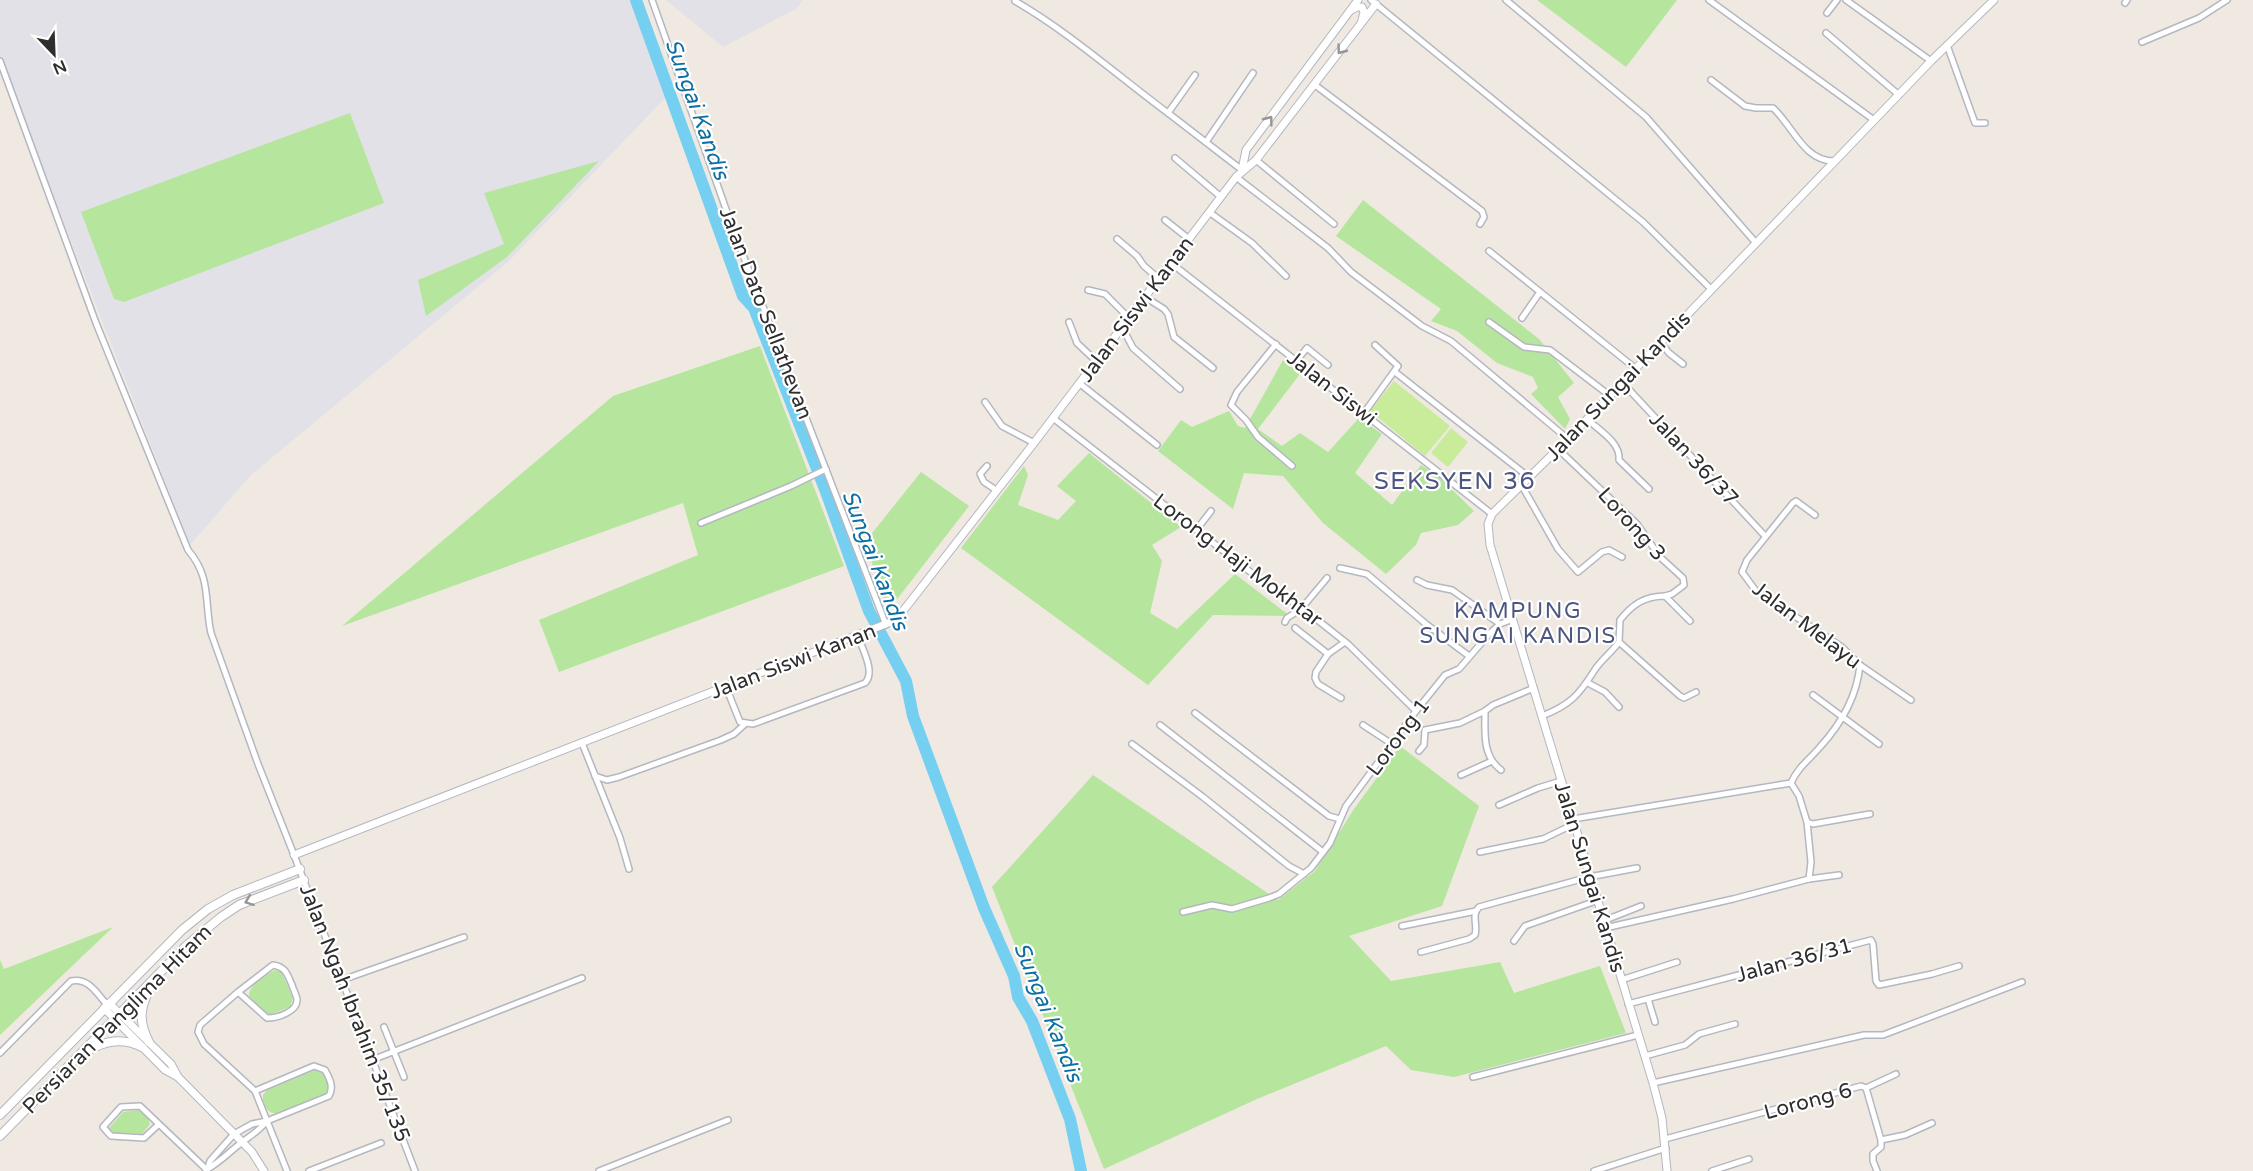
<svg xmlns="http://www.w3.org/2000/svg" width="2253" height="1171" viewBox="0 0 2253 1171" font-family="'Varela Round',sans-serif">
	<rect width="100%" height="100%" fill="#efe9e1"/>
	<g fill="#e3e1e8">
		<polygon points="0,0 633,0 668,95 509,261 251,475 190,545 0,60"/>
		<polygon points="666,0 803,0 796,9 723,47"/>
	</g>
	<g fill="#b6e59e">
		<polygon points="1537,0 1677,0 1626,67"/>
		<polygon points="350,113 384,203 124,302 114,299 81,212"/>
		<polygon points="599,161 507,257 426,316 418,280 504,244 484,193"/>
		<polygon points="1363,200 1539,339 1574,383 1558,397 1570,419 1565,429 1531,394 1538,388 1533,377 1497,363 1457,331 1431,321 1441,309 1336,236"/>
		<polygon points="760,346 844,566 559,672 539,620 698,555 683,503 342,626 613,396"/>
		<polygon points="1283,360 1300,374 1258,429 1282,446 1300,433 1328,452 1359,418 1382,434 1355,473 1392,505 1421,465 1439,477 1474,511 1458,525 1421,533 1416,545 1386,574 1323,523 1283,476 1244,473 1233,509 1158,451 1181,420 1192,427 1229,411 1238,426 1245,428"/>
		<polygon points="1089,453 1181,527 1152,545 1162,561 1150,613 1177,629 1235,574 1290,616 1213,615 1148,685 961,548 1024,466 1028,475 1018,505 1058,520 1076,501 1057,486"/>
		<polygon points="921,472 969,506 888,611 865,542"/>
		<polygon points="1400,746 1479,806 1442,906 1349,936 1391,981 1500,962 1514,993 1600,966 1626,1033 1454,1077 1411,1070 1386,1046 1257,1099 1104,1169 992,887 1093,775 1278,900 1315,871 1354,809"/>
		<polygon points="113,927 0,1035 0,960 4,969"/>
		<path d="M275,970L281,971L293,998L290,1007L269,1015L249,997C249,983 264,977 275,970Z"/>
		<path d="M315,1070L324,1074C327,1081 331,1087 325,1094L278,1114C267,1113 262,1106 263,1095L267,1090Z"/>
		<polygon points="138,1110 148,1118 150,1124 142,1134 114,1133 109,1128 123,1112"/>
	</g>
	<g fill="#c9ec9a">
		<polygon points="1394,381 1450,426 1425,456 1370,411"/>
		<polygon points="1451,428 1468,442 1448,467 1431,453"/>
	</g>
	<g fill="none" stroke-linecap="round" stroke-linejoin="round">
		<polyline stroke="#75cff0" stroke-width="12" points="636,0 743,296 754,308 825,489 869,611 906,681 913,716 984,908 1014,976 1018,997 1032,1021 1070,1119 1081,1171"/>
		<defs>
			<g id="minor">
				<polyline points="652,0 733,229 886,625"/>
				<polyline points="1371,0 1643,222 1711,289"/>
				<polyline points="1506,0 1646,117 1756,243"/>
				<polyline points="1709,0 1874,120"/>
				<polyline points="1846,0 1931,61"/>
				<path d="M1015,1C1070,33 1117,75 1168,113"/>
				<polyline points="2125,3 2127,0"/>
				<polyline points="1827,13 1837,0"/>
				<polyline points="1826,33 1899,95"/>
				<polyline points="2142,42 2199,18 2227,0"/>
				<polyline points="1947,45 1975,123 1985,123"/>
				<path d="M0,61L96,323L188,550C212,578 204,602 211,633L258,764L294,855L415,1171"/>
				<polyline points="1195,75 1168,113 1242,170"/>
				<path d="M1711,80L1745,106L1756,108H1773C1793,126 1804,162 1835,161"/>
				<polyline points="1315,85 1482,211 1484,217 1480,224"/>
				<polyline points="1206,142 1253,73"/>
				<polyline points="1175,158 1221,197"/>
				<polyline points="1256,160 1334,224"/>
				<polyline points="1236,177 1328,248 1351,272 1422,326 1451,341 1568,439"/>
				<polyline points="1209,212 1252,243 1286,276"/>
				<polyline points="1165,220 1189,239"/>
				<polyline points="1117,239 1137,256 1144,266 1158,278"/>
				<polyline points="1489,251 1635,368"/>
				<polyline points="1171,263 1492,514"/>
				<polyline points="1088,290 1105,294 1129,318"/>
				<polyline points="1145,297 1164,309 1168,314 1174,337 1213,368"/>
				<polyline points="1522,318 1540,292"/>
				<polyline points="1069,322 1077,343 1096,361"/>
				<polyline points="1489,322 1524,347 1550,350 1609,395"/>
				<polyline points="1122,327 1133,348 1180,389"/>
				<polyline points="1660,342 1669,353 1683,364"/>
				<polyline points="1276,344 1237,392 1231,405 1246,420 1258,437 1292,466"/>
				<polyline points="1297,360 1307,348 1328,365"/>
				<polyline points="1395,372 1530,478"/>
				<polyline points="1622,382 1765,536"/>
				<polyline points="1079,383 1157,445"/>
				<polyline points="985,402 1002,426 1034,443"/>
				<polyline points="1364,413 1398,366 1375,345"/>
				<polyline points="1053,418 1271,588 1310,614 1349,645 1416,711"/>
				<path d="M1587,419C1600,431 1621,443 1619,460L1649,489"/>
				<polyline points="1558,449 1637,524 1660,557 1683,578 1684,585 1672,594 1665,596"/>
				<polyline points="987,466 980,474 984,482 996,490"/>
				<polyline points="1522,486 1558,549 1578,572 1602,552 1609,550 1622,557"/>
				<polyline points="1815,515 1796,501 1793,503 1747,560 1742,572 1756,591 1842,647 1860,665 1911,700"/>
				<polyline points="701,523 791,486 826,469"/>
				<polyline points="1197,529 1211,511"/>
				<polyline points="1340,568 1367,574 1426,624 1469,656"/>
				<polyline points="1417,580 1427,585 1452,590 1500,624"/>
				<polyline points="1285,622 1287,618 1301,609 1327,578"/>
				<polyline points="1295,628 1328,654 1345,642"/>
				<polyline points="1619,642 1680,696 1684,698 1696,692"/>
				<polyline points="1328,654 1316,672 1315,678 1318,684 1341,698"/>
				<polyline points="1588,683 1605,692 1619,707"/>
				<path d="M726,687L740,722L753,724L865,683C876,672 862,649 858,636"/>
				<polyline points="1813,695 1879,744"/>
				<polyline points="1195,713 1329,816 1340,819"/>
				<path d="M1542,716C1570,705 1579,695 1594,671C1601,660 1612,652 1619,642L1620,620C1632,605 1644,596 1665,596L1690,621"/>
				<polyline points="1160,725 1323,852"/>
				<polyline points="1363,725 1392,744"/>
				<polyline points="582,743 620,838 629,869"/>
				<polyline points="1132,744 1203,797 1289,866 1304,874"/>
				<polyline points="1419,751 1424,745 1425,730 1460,723 1485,711"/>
				<path d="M1501,770C1482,756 1485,732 1485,711L1493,705L1534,688"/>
				<polyline points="1461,775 1492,761"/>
				<polyline points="595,776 607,780 619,777 721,740 734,734 745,724"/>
				<path d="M1791,783C1798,767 1809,760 1820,747C1841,724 1857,696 1860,665"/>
				<polyline points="1499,805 1538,788 1561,781"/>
				<polyline points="1573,819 1791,783 1799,796 1807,822 1813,824 1870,814"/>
				<polyline points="1807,822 1811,862 1809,879"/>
				<polyline points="1480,852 1543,839 1574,824"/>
				<polyline points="1183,912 1212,905 1232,909 1269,898 1279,894 1311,868 1330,843 1346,806 1416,711 1445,675 1459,669 1490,633 1500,624 1513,619"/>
				<polyline points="1603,921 1641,906"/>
				<polyline points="1402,926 1476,911"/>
				<polyline points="1605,928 1733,899 1809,879 1839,875"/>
				<polyline points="1514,941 1525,926 1596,901"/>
				<path d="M1421,952L1469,939L1475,935C1478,925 1471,915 1479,907L1589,877L1637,868"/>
				<polyline points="342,980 464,937"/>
				<polyline points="1621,980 1677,962"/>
				<path d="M238,992L267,1018C277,1018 298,1012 297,999C296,994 293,989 292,985C287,974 286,967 273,965L238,992L200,1025L198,1032L204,1044L255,1091L287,1171"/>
				<polyline points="1648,999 1655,1022"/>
				<polyline points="1628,1004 1871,940 1873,944 1876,981 1879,985 1932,974 1959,966"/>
				<polyline points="384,1027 404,1077"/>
				<path d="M0,1053L71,981C88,977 97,993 107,1005"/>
				<polyline points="1645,1056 1685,1045 1699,1034 1735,1024"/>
				<polyline points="372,1060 582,978"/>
				<polyline points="1473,1077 1638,1035"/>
				<polyline points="1653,1083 1864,1035 1883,1035 2022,982"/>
				<polyline points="1866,1088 1896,1074"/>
				<polyline points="158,1125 144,1138 111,1136 103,1127 121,1107 140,1106 206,1169"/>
				<polyline points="1665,1139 1861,1086 1866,1088 1881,1140 1881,1147 1873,1154 1873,1161 1877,1171"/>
				<polyline points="1881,1140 1905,1135 1932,1123"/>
				<path d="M208,1168L210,1161L234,1134L252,1124L267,1121L329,1096C334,1087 330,1079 325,1070L314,1066L255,1091"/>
				<path d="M206,1170C220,1162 228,1153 241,1143C251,1135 258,1132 267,1121"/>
				<polyline points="309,1171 381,1143"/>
				<polyline points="599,1171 728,1120"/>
				<polyline points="1594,1171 1666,1148"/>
				<polyline points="1712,1171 1749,1159"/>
			</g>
			<g id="tertiary">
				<polyline points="1351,10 1357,7 1362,7 1364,12 1362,20"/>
				<polyline points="1242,170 1246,150 1358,0"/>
				<polyline points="294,855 896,620 1034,443 1236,177 1256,160 1376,4"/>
				<polyline points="109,1003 171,1064 178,1077 252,1152 264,1171"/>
				<polyline points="104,1008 165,1070 178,1077"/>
				<polyline points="1667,1171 1662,1118 1653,1083 1490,545 1488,524 1492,514 1568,439 1931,61 1994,0"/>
			</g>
			<g id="secondary">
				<path d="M149,1042C138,1021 140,1006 151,987"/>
				<path d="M87,1051C105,1041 122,1037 142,1047"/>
				<polyline points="0,1115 182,930 208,909 233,895 300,869"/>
				<polyline points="0,1136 187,945 221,917 239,905 304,880"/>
			</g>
		</defs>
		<use href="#minor" stroke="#b4b7c1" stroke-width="8"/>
		<use href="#tertiary" stroke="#b4b7c1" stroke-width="9"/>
		<use href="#secondary" stroke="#b4b7c1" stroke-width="10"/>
		<use href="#minor" stroke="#fff" stroke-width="5"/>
		<use href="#tertiary" stroke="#fff" stroke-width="7"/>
		<use href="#secondary" stroke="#fff" stroke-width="8"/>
	</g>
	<defs><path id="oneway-chevron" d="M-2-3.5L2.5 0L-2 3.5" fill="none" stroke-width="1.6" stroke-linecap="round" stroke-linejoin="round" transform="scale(1.5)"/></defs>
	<g stroke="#969696">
		<use href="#oneway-chevron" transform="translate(1341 50) rotate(127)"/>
		<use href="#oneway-chevron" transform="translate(1269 120) rotate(-53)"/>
		<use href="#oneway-chevron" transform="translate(249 901) rotate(159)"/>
	</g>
	<g text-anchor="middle" stroke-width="4.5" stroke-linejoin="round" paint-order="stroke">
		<g font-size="21" fill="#2e2e2e" stroke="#fff">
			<text transform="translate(1136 309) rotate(-53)" y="7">Jalan Siswi Kanan</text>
			<text transform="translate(766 313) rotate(69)" y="7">Jalan Dato Sellathevan</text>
			<text transform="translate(1618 386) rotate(-46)" y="7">Jalan Sungai Kandis</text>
			<text transform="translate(1332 388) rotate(38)" y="7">Jalan Siswi</text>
			<text transform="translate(1694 459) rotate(47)" y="7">Jalan 36/37</text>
			<text transform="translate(1632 524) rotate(48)" y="7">Lorong 3</text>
			<text transform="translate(1238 560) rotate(37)" y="7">Lorong Haji Mokhtar</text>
			<text transform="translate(1807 625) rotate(37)" y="7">Jalan Melayu</text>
			<text transform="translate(793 661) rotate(-21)" y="7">Jalan Siswi Kanan</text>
			<text transform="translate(1398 737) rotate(-53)" y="7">Lorong 1</text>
			<text transform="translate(1590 877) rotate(73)" y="7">Jalan Sungai Kandis</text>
			<text transform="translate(1794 960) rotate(-15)" y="7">Jalan 36/31</text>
			<text transform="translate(355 1013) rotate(69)" y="7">Jalan Ngah Ibrahim 35/135</text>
			<text transform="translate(117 1019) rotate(-45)" y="7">Persiaran Panglima Hitam</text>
			<text transform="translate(1808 1101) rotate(-15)" y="7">Lorong 6</text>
		</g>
		<g font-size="22" font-style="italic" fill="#0d6fa3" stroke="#fff">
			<text transform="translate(698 109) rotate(70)" y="8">Sungai Kandis</text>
			<text transform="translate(876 560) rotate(69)" y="8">Sungai Kandis</text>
			<text transform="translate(1049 1012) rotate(68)" y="8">Sungai Kandis</text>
		</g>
		<g font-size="22" letter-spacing="1.5" fill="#4d5680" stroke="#fff">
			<text x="1518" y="618">KAMPUNG<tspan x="1518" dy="25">SUNGAI KANDIS</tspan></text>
		</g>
		<g font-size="24" letter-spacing="1.5" fill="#4d5680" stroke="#fff">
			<text x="1455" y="489">SEKSYEN 36</text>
		</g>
	</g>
	<g transform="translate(54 54) rotate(157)" stroke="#ffffff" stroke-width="4.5" paint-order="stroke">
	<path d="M0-4.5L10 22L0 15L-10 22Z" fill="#2e2e2e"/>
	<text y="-9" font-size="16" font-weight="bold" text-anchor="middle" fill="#2e2e2e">N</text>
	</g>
</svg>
